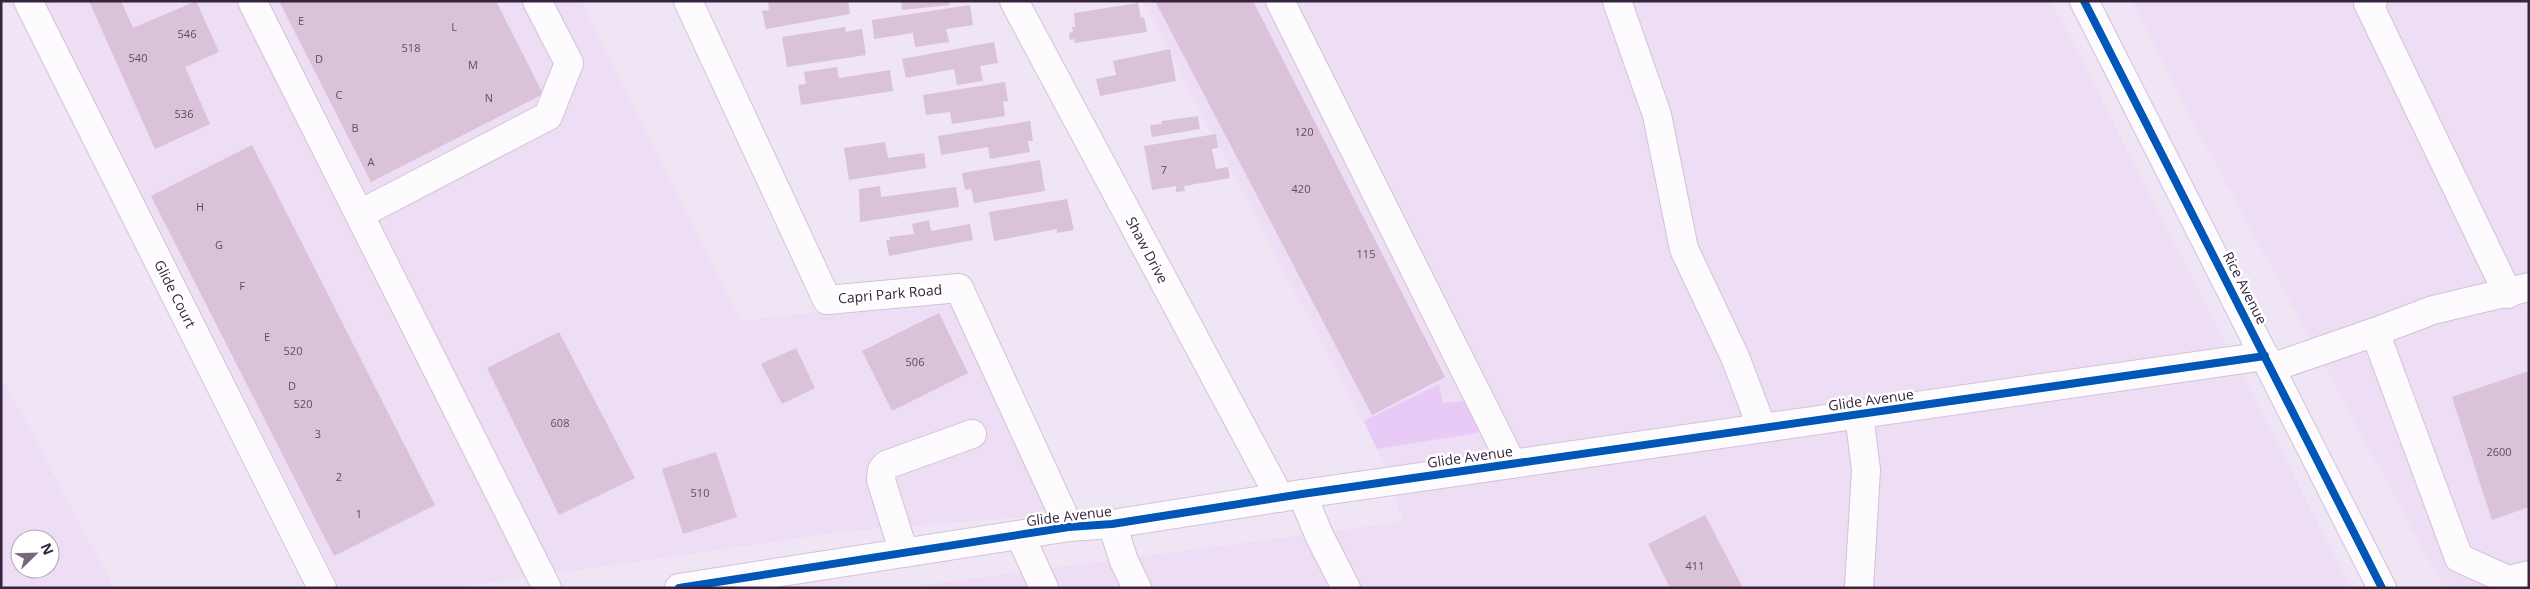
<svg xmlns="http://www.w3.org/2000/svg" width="2530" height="589" viewBox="0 0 2530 589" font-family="'Open Sans',sans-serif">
	<rect width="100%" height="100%" fill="#efe5f4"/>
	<g fill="#edddf5" fill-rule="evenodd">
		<polygon points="43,1 581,1 741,321 949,296 1049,515 847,531 452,588 340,588"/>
		<polygon points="1143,1 2051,1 2351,588 900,588 1403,522 1384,462"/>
		<polygon points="2132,1 2529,1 2529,588 2444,588 2181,99"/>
		<path d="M1,375L114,588H1ZM20,539H50V569H20Z"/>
	</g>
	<polygon fill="#e9caf7" points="1439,384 1443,403 1476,400 1479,423 1477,433 1377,449 1364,421"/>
	<g fill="#dac2d8">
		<polygon points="89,1 121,1 133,28 196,1 219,52 185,67 210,124 155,149"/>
		<polygon points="279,1 496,1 543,94 371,182"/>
		<polygon points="768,1 848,1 850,14 766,29 762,11 769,10"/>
		<polygon points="901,1 949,1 950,5 902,10"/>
		<polygon points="1155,1 1253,1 1445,377 1372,415"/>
		<polygon points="1138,3 1141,18 1144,17 1147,32 1075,43 1074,39 1070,40 1069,33 1073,32 1072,27 1075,27 1074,13"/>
		<polygon points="970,5 973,25 946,29 949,42 915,47 913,33 874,39 872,20"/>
		<polygon points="845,27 846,32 862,29 866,55 787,67 782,37"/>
		<polygon points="994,42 998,63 980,66 983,81 957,85 954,69 906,78 902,59"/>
		<polygon points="1170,49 1176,81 1100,96 1096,79 1116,75 1113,61"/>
		<polygon points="837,67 839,78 890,70 893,91 801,105 798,85 806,84 804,72"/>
		<polygon points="1005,82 1008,101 1003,102 1005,116 952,124 950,112 926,115 923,95"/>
		<polygon points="1198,116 1200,129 1152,137 1150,125 1161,124 1162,121"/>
		<polygon points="1030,121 1033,141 1028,141 1030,152 990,159 988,147 941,155 938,136"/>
		<polygon points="1216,134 1218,148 1212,149 1216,169 1228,167 1230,178 1184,186 1185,191 1176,192 1176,186 1152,190 1144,146"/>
		<polygon points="885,142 888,158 924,153 926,168 849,180 844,148"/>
		<polygon points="252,145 435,505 334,556 151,196"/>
		<polygon points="1040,160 1045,191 974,203 971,189 965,190 962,173"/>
		<polygon points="880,186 881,197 956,187 959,207 860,222 859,189"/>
		<polygon points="1067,199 1074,230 1057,233 1057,229 994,241 989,212"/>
		<polygon points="929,220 931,231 970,224 973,240 889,256 886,240 890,240 889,237 914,234 912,224"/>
		<polygon points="939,313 968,373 892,411 862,351"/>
		<polygon points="559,332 635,478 559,515 487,368"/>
		<polygon points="796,348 815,388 782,404 761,364"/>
		<polygon points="2529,371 2529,507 2492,520 2452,397"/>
		<polygon points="716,452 737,517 683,534 662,469"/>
		<polygon points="1705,515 1743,588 1670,588 1648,544"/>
	</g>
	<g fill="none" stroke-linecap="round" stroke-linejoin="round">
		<defs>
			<g id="minor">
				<polyline points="28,1 322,588"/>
				<polyline points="252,1 547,588"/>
				<polyline points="688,1 827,300 959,288 1069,527"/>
				<polyline points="1014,1 1280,498"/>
				<polyline points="1280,1 1512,464"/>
				<polyline points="1617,1 1657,115 1684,249 1735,357 1762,428"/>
				<polyline points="2084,1 2382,588"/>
				<polyline points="2373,1 2368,3 2508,294"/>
				<polyline points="360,214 548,116 569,63 537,1"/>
				<polyline points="2375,332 2433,310 2529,287"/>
				<polyline points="2271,368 2375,332 2459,558 2508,580 2529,575"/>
				<polyline points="1859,414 1866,470 1859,588"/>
				<polyline points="1302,494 1319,535 1346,588"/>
				<polyline points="1112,524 1124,561 1137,588"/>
				<polyline points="1020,535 1044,588"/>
				<polyline points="904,553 881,480 882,470 886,465 972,434"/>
				<polyline points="679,588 1069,527 1112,524 1302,494 2265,356"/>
			</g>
		</defs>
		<use href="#minor" stroke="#d1c3d7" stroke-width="30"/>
		<use href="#minor" stroke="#fdfbfd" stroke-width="28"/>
		<defs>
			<g id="cycleway">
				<polyline points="2084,1 2382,588"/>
				<polyline points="679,588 1069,527 1112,524 1302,494 2265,356"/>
			</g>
		</defs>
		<use href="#cycleway" stroke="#fff" stroke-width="11"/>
		<use href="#cycleway" stroke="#0057b8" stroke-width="8"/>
	</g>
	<g text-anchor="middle" stroke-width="5" stroke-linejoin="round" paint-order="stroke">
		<g font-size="11" fill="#5f4c64">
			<text x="301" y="25">E</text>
			<text x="454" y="31">L</text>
			<text x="187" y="38">546</text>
			<text x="411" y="52">518</text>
			<text x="138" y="62">540</text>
			<text x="319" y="63">D</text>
			<text x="473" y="69">M</text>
			<text x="339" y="99">C</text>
			<text x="489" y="102">N</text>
			<text x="184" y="118">536</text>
			<text x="355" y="132">B</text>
			<text x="1304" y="136">120</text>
			<text x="371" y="166">A</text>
			<text x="1164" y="174">7</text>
			<text x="1301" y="193">420</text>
			<text x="200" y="211">H</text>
			<text x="219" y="249">G</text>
			<text x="1366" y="258">115</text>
			<text x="242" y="290">F</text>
			<text x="267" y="341">E</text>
			<text x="293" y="355">520</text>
			<text x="915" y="366">506</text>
			<text x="292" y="390">D</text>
			<text x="303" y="408">520</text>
			<text x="560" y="427">608</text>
			<text x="318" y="438">3</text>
			<text x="2499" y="456">2600</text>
			<text x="339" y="481">2</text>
			<text x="700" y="497">510</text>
			<text x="359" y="518">1</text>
			<text x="1695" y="570">411</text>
		</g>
		<g font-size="14" fill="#36243e" stroke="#fff">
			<text transform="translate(1147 250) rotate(62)" y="5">Shaw Drive</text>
			<text transform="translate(2245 288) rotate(63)" y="5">Rice Avenue</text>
			<text transform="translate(175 294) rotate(63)" y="5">Glide Court</text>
			<text transform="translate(890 294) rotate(-5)" y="5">Capri Park Road</text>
			<text transform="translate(1871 400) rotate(-8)" y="5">Glide Avenue</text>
			<text transform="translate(1470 457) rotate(-8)" y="5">Glide Avenue</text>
			<text transform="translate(1069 516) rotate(-7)" y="5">Glide Avenue</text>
		</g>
	</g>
	<rect width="2530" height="589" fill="none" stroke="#36243e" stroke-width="5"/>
	<g transform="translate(35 554) rotate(67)"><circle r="24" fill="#ffffff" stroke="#afa7b2"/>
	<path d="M0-4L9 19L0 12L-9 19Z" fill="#77687e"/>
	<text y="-8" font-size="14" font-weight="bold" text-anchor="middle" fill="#36243e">N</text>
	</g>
</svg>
